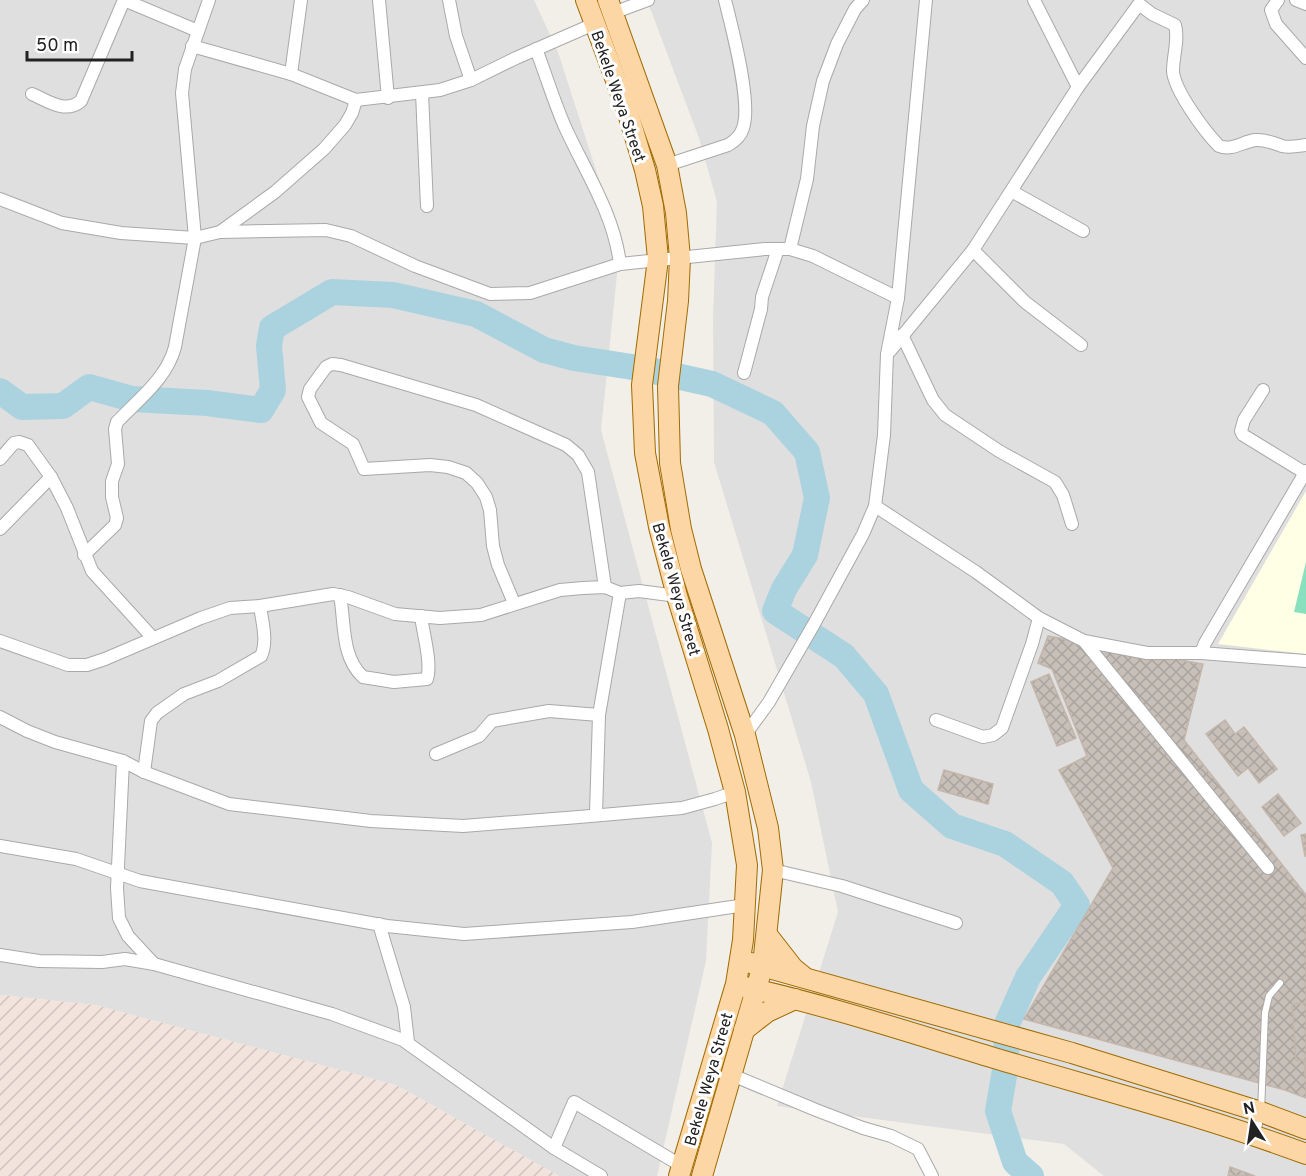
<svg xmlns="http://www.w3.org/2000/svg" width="1306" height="1176" viewBox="0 0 1306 1176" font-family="Overpass,sans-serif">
	<defs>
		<pattern id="military-furrows" width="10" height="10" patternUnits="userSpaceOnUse" patternTransform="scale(1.5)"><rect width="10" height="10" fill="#f3e3dd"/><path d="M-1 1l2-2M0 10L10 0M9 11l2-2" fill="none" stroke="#d0c2bd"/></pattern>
		<pattern id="building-cross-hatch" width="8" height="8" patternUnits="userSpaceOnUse" patternTransform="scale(1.5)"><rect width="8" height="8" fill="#c7bfb8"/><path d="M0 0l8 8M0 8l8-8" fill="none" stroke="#aba49e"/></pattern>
	</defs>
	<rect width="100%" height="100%" fill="#f2efe9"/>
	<g fill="#e0dfdf">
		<polygon points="0,0 534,0 558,52 620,245 601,430 712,843 706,961 657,1176 559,1176 396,1085 95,1005 0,995"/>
		<polygon points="647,0 1306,0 1306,1176 1104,1176 1064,1144 777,1106 838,912 811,782 714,462 713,318 717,202 699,138"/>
	</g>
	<polygon fill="#ffffe5" points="1306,491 1306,654 1218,644"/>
	<polygon fill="url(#military-furrows)" points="0,995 95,1005 396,1085 559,1176 0,1176"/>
	<polygon fill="#88e0be" points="1306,562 1306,614 1294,612"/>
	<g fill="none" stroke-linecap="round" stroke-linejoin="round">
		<polyline stroke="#aad3df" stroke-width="26" points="0,391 22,407 63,406 89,387 132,399 207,403 261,410 273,390 269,346 272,328 332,292 393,295 476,314 544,350 574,358 645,369 712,384 773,413 807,452 817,498 805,555 784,589 775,611 844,656 876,694 911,790 952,826 1005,844 1062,883 1077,905 1028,977 1007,1024 1006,1064 998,1111 1015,1162 1031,1176"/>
	</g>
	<g fill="url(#building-cross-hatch)" stroke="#c4b6ab" stroke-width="1.5">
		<polygon points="1048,636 1203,664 1184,740 1306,895 1306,1098 1285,1090 1024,1019 1113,868 1059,770 1087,756 1052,669 1038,663"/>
		<polygon points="1049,674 1076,738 1057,746 1031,682"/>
		<polygon points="1225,720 1235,734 1244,727 1277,769 1259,783 1248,768 1238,776 1206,734"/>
		<polygon points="944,770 993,784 988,804 938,790"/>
		<polygon points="1278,794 1301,823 1284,836 1262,807"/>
		<polygon points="1306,834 1306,856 1305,856 1301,835"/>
		<polygon points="1306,1003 1306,1082 1304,1060 1296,1061 1292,1004"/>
		<polygon points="1230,1167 1255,1176 1228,1176"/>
	</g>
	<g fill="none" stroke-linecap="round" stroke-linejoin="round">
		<defs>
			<polyline id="service" points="1257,1135 1261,1112 1265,1013 1269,996 1280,983"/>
			<g id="minor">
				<polyline points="124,0 198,31"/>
				<polyline points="379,0 388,98"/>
				<polyline points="449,0 456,36 471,80"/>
				<polyline points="1034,0 1078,87"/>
				<polyline points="1278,0 1271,10 1276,24 1306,58"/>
				<polyline points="1296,0 1306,4"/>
				<polyline points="613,13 648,0"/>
				<polyline points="192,46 291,74 356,100 440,90 471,80 516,58 594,24"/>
				<path d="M536,49C546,75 554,102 565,127C585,171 614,214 620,264"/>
				<polyline points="291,74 301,0"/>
				<polyline points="422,93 427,206"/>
				<path d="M32,94C48,101 65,114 81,101L124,0"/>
				<path d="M667,165L728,145C735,141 741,135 743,128C752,103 732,28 725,0"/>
				<polyline points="1013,192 1083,231"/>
				<polyline points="0,199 62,223 121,233 195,238 220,232 326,230 351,236 415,266 490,294 530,293 620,264 765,249 790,249 813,256 898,298"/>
				<polyline points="220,232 275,192 324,149 345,125 352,113 356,100"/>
				<polyline points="790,249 807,179 813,126 823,81 837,44 855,9 863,0"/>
				<polyline points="973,250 1025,302 1081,345"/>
				<polyline points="902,335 933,400 945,415 999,451 1055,482 1063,495 1072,524"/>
				<path d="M890,351L973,250L1078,87L1139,4L1152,14L1175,25C1179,39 1173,56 1173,71C1174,90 1205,132 1219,146C1232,151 1242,142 1255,140C1265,139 1273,143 1282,146C1290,148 1298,146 1306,145"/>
				<polyline points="744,373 761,309 762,297 778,249"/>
				<polyline points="1263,390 1244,420 1241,431 1243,435 1305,473"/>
				<polyline points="0,459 14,443 19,442 28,445 51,477"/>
				<polyline points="875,506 976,572 1039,618 1084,641 1147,653 1201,653 1205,643 1306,471"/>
				<polyline points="0,529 51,477 67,508 92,571 152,637"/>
				<path d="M84,555L115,525L117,518L112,497V481L118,464L115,429L117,422C139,399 167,378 175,347L195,238L182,93L185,69L209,0"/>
				<path d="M340,595C345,623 341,657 363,677L394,682L427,679C432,663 423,633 421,616"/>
				<polyline points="514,603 498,565 493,546 490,510 486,497 477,483 466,473 448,467 430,465 364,469 353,444 321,423 308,397 310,389 326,367 332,364 341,365 476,405 566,445 578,455 588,472 605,587"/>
				<polyline points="0,641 68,665 87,665 105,659 201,618 230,608 260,606 333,594 348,597 395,614 440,618 481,615 560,590 583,588 605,587 620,593 639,591 677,596"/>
				<polyline points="1084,641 1268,868"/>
				<polyline points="1201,653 1306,661"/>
				<polyline points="0,717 27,731 55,742 123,761 144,772 229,804 371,821 463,826 579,817 682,808 715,799 735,792"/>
				<polyline points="936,720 983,737 993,735 1002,728 1032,644 1039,618"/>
				<polyline points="745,735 769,702 814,624 863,534 875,506 884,435 887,354 898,298 926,0"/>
				<polyline points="436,754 479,736 492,721 549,711 599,715 620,593"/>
				<polyline points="123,761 117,888 119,918 128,936 154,964"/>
				<path d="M144,772L151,721L157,713L184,694L218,681L261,656C268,642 262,621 260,606"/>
				<polyline points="596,814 599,715"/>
				<polyline points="0,846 76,859 140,881 387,926 464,934 632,922 745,905"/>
				<polyline points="773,870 842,886 956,923"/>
				<polyline points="379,924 404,1007 408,1042"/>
				<polyline points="0,955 39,961 102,962 125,959 154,964 332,1014 403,1040 554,1148 601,1176"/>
				<polyline points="732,1075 816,1110 863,1128 891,1136 918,1149 932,1176"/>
				<polyline points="554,1148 574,1102 682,1166"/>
			</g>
			<g id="primary">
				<polyline points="586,0 627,110 645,170 653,206 658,259 642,385 645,453 659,527 677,596 718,729 735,792 747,865 743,940 736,984 679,1176"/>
				<polyline points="608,0 667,165 676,213 680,258 678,301 668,386 670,463 681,529 691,569 745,735 768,828 773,870 763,965 702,1176"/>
				<polyline points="768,936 793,968 803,976"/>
				<polyline points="751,963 1072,1053 1261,1112 1306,1129"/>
				<path d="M745,987C830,1006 911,1033 994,1058C1098,1089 1204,1116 1306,1154"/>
				<polyline points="744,1030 767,1012 795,999"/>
			</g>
		</defs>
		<use href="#service" stroke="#a9a9a9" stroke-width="8"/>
		<use href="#minor" stroke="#a9a9a9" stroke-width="14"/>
		<use href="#primary" stroke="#a06b00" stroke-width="22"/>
		<use href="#service" stroke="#fff" stroke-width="6"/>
		<use href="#minor" stroke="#fff" stroke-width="12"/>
		<use href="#primary" stroke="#fcd6a4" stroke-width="20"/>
	</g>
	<g text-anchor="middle" stroke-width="6" stroke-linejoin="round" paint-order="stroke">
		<g font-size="16" fill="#222" stroke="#fff">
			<text transform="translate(619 96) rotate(71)" y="6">Bekele Weya Street</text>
			<text transform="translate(677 589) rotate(74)" y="6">Bekele Weya Street</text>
			<text transform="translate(708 1079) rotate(-74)" y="6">Bekele Weya Street</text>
		</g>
	</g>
	<g transform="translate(1252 1122) rotate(348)" stroke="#ffffff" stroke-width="4.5" paint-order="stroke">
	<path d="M0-4.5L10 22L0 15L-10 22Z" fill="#222222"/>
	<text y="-9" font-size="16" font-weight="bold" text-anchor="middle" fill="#222222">N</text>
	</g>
	<path d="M27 51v9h105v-9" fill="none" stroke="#222222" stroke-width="3"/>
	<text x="36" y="51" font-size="18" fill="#222222" stroke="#ffffff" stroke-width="4.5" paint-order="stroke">50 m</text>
</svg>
